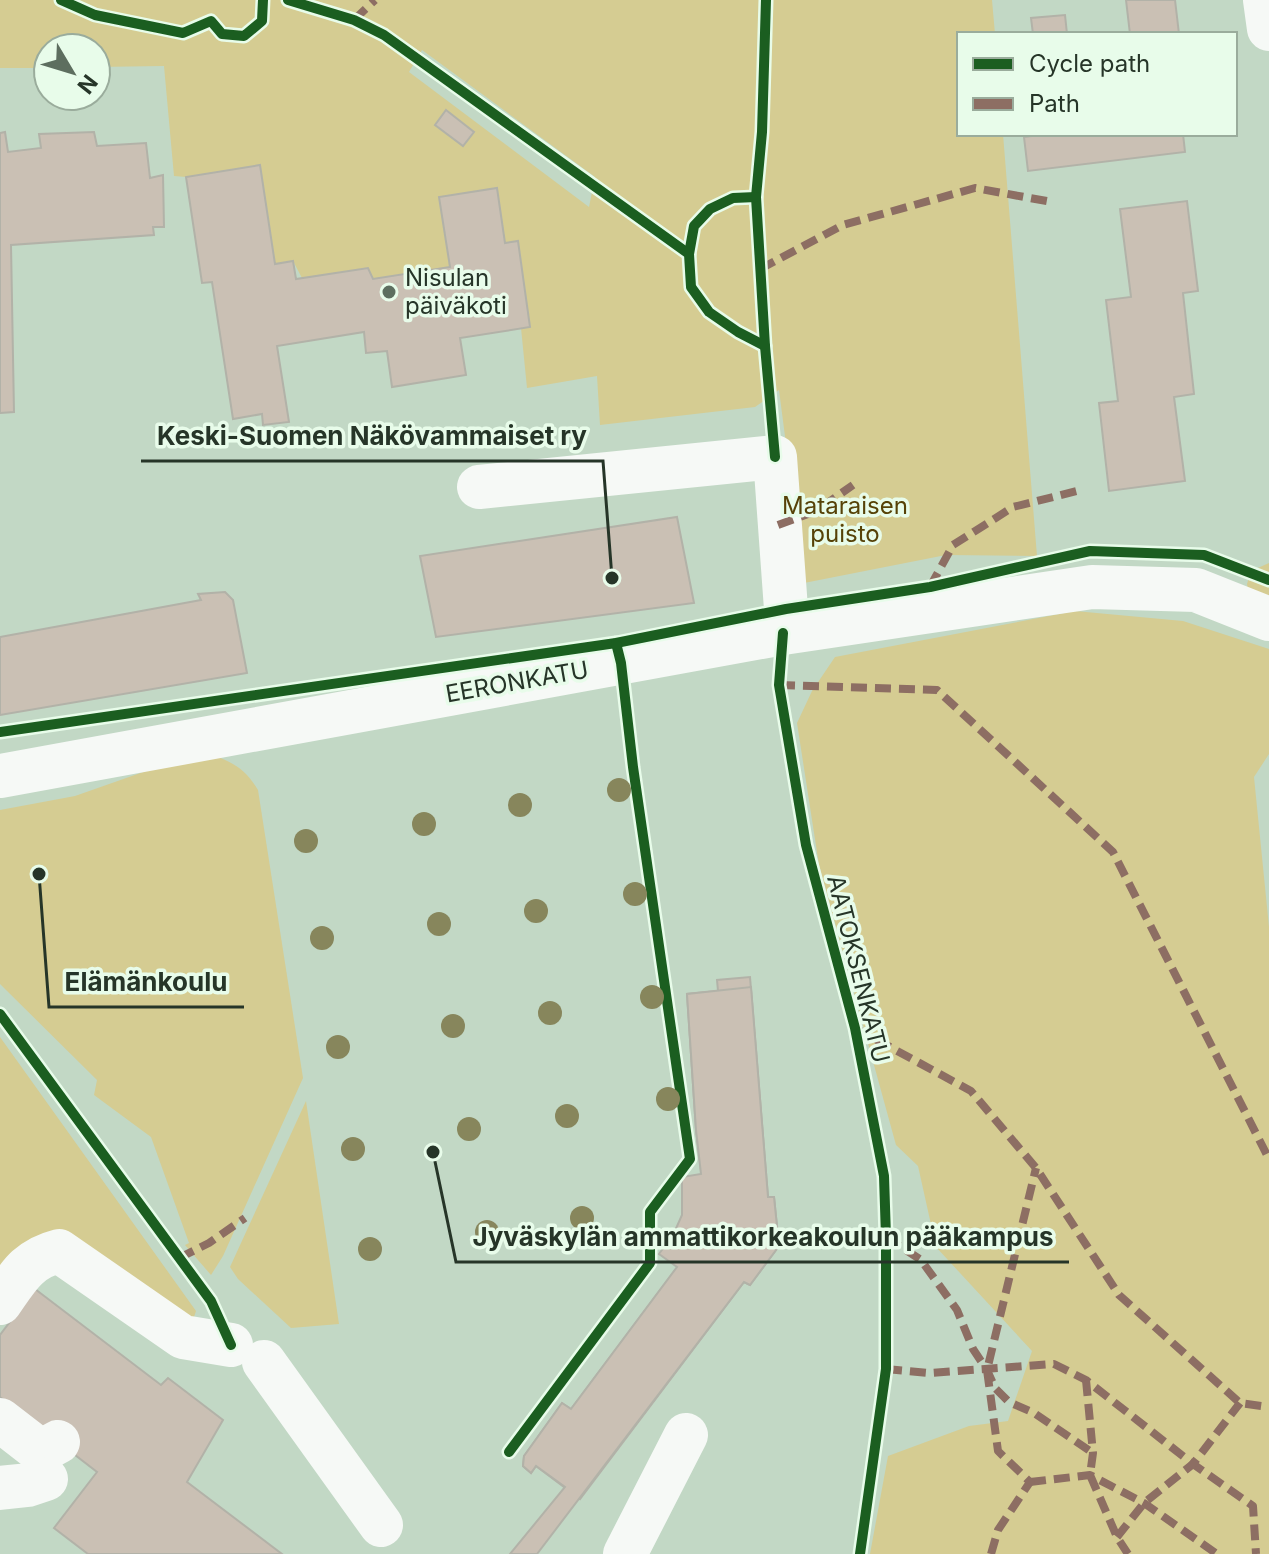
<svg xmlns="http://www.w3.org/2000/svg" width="1269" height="1554" viewBox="0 0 1269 1554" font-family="Inter,sans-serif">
	<rect width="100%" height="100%" fill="#c2d8c5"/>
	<g fill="#d5cc92" fill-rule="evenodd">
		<path d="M0,0H992L995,34H959V134H1003L1037,556L946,555L804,583L779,390L755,407L600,425L597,376L527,388L521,328L530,326L518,242L505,243L497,188L440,197L450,267L373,279L367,268L302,278L293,261L275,264L260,166L186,177L174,176L164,66L96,67V48H48V68H0ZM422,50L595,177L589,207L409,72Z"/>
		<polygon points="1269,563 1269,598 1248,590 1247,584 1251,571"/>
		<polygon points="1075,611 1183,621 1269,649 1269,754 1254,777 1269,927 1269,1554 870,1554 888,1456 969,1426 1008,1421 1032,1351 936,1247 918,1166 896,1145 819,865 797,723 812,691 835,657"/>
		<path d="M213,755C236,764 245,769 258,790L303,1078L223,1256L211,1275L185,1245L189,1243L151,1137L94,1095L97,1080L0,984V810L75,796L149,770Z"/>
		<polygon points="0,1037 196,1311 191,1326 64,1239 0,1279"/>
		<polygon points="306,1101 339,1324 291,1328 238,1279 230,1267"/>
	</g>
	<g fill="#cac0b4" stroke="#b2b2a8" stroke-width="2">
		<polygon points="1126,0 1175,0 1179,34 1130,34"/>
		<polygon points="1065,15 1067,34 1033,34 1031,18"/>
		<polygon points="446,110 474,132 463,146 435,125"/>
		<polygon points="5,132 8,152 41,148 39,134 94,132 97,146 146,143 150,178 163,175 164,227 153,227 154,235 11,245 14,412 0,413 0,133"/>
		<polygon points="1047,134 1183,134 1185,152 1028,171 1024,137"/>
		<polygon points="260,165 275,264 293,261 296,279 368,268 373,279 450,267 439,197 497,188 505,243 518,241 530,327 460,338 466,375 392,387 387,351 366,353 364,332 277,346 289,422 263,425 262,414 233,419 212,282 202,283 186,177"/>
		<polygon points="1187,201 1198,291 1183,293 1194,394 1174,397 1185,481 1109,491 1099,403 1118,401 1106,300 1131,297 1120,209"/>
		<polygon points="677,517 694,603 436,637 420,556"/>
		<polygon points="225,592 233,600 247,673 0,715 0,637 201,600 198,594"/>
		<polygon points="750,977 768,1197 774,1197 779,1246 750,1285 744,1282 580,1499 536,1466 531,1473 523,1466 524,1456 562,1403 571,1409 694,1245 684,1236 691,1216 692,1203 705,1203 696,1130 687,994 718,991 717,980"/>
		<polygon points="751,987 768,1197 774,1197 779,1246 750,1285 744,1282 537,1554 510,1554 565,1487 536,1466 531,1473 523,1466 524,1456 562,1403 571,1409 677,1267 659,1254 674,1233 682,1215 682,1177 701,1174 696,1130 687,994"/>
		<polygon points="35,1289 161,1385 168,1378 223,1420 187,1482 282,1554 88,1554 54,1528 97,1472 0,1397 0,1335"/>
	</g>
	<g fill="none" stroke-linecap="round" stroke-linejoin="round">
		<g stroke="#f6f9f6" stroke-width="44">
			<polyline points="1265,0 1269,29"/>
			<polyline points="479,487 775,457 786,609 783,633"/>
			<polyline points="0,776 783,633 1092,587 1196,590 1269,619"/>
			<path d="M0,1303C18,1277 27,1259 59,1251L183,1337L231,1345"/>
			<polyline points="264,1362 381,1525"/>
			<polyline points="0,1420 35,1447 45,1449 58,1442"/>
			<polyline points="0,1488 28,1485 46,1479"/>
			<polyline points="625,1554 686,1435"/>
		</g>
		<g stroke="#8d6e63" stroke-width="8" stroke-dasharray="16 8" stroke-linecap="butt">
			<polyline points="354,20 375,0"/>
			<polyline points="760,269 843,225 975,188 1052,202"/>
			<polyline points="778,525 816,511 853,485"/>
			<polyline points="930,587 953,545 1013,507 1081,490"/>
			<polyline points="779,685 937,690 1113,852 1269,1159"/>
			<polyline points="855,1028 971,1091 1036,1168 1119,1295 1240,1403 1269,1407"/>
			<polyline points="886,1237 921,1260 957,1310 973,1349 987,1370 995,1388 1009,1402 1034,1413 1093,1453"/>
			<polyline points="179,1258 209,1243 245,1218"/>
			<polyline points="886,1369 929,1373 1054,1364 1086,1380 1193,1464 1253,1506 1256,1554"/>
			<polyline points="1086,1380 1093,1453 1090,1475 1117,1537 1128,1554"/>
			<polyline points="1030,1482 1090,1475 1144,1503 1217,1554"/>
			<polyline points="1117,1537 1144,1503 1193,1464 1240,1403"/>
			<polyline points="991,1554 998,1530 1030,1482 998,1451 987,1370 1036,1168"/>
		</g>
		<defs>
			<g id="cycleway">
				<polyline points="61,0 95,15 183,33 211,21 222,34 244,36 262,21 263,0"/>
				<polyline points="288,0 354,20 384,35 689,254 691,287 709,312 738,332 765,346"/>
				<polyline points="766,0 762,132 756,197 765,346 775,457"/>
				<polyline points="689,254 694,226 710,209 733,198 756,197"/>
				<polyline points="783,633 779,685 806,845 855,1028 884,1176 886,1237 886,1369 860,1554"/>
				<polyline points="0,732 616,643 786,609 930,587 1090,551 1204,555 1269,580"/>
				<polyline points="0,1014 211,1301 231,1345"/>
				<polyline points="509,1452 650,1263 650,1212 690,1159 633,767 621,663 616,643"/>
			</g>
		</defs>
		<use href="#cycleway" stroke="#e8fcea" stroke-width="15"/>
		<use href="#cycleway" stroke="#1b5e20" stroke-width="10"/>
	</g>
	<g fill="#87865c">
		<circle cx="619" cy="790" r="12"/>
		<circle cx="520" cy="805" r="12"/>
		<circle cx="424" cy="824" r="12"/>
		<circle cx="306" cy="841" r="12"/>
		<circle cx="635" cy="894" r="12"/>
		<circle cx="536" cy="911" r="12"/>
		<circle cx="439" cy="924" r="12"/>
		<circle cx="322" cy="938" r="12"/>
		<circle cx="652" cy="997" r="12"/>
		<circle cx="550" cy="1013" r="12"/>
		<circle cx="453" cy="1026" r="12"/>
		<circle cx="338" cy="1047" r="12"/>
		<circle cx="668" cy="1099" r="12"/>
		<circle cx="567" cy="1116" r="12"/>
		<circle cx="469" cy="1129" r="12"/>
		<circle cx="353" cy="1149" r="12"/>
		<circle cx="582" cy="1218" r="12"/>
		<circle cx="487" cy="1232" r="12"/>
		<circle cx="370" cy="1249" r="12"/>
	</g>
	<circle fill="#5d6e5f" stroke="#e8fcea" stroke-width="3" cx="389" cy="292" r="8"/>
	<g text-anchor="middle" stroke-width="7" stroke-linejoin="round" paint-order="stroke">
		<g font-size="24" fill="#263528" stroke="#e8fcea" text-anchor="start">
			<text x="405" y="286">Nisulan<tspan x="405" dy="28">päiväkoti</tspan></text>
		</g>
		<g font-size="24" fill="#564207" stroke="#e8fcea">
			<text x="845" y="514">Mataraisen<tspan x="845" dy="28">puisto</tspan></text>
		</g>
		<g font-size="24" fill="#263528" stroke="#e8fcea">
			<text transform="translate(517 682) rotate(-10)" y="8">EERONKATU</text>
			<text transform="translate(858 969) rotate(76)" y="8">AATOKSENKATU</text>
		</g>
	</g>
	<path fill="none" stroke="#263528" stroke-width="3" d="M612 578L603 461H141M39 874L49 1007H244M433 1152L456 1262H1069"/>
	<g fill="#263528" stroke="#e8fcea" stroke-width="3">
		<circle cx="612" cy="578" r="8"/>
		<circle cx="39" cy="874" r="8"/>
		<circle cx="433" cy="1152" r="8"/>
	</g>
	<g font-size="26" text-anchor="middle" font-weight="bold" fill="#263528" stroke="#e8fcea" stroke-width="7" stroke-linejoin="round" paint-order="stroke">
		<text x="372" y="445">Keski-Suomen Näkövammaiset ry</text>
		<text x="146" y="991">Elämänkoulu</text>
		<text x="763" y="1246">Jyväskylän ammattikorkeakoulun pääkampus</text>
	</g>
	<rect x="957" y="32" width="280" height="104" fill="#e8fcea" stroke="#9aac9c" stroke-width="2"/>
	<rect x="973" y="58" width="40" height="12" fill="#1b5e20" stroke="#9aac9c" stroke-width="2"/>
	<text x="1029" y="72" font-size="24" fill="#263528">Cycle path</text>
	<rect x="973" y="98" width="40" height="12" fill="#8d6e63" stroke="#9aac9c" stroke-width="2"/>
	<text x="1029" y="112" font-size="24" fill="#263528">Path</text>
	<g transform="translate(72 72) rotate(128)"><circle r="38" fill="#e8fcea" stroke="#9aac9c" stroke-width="2"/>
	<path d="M0-6L14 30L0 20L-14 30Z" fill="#5d6e5f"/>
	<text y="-12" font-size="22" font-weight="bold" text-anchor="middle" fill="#263528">N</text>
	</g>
</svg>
